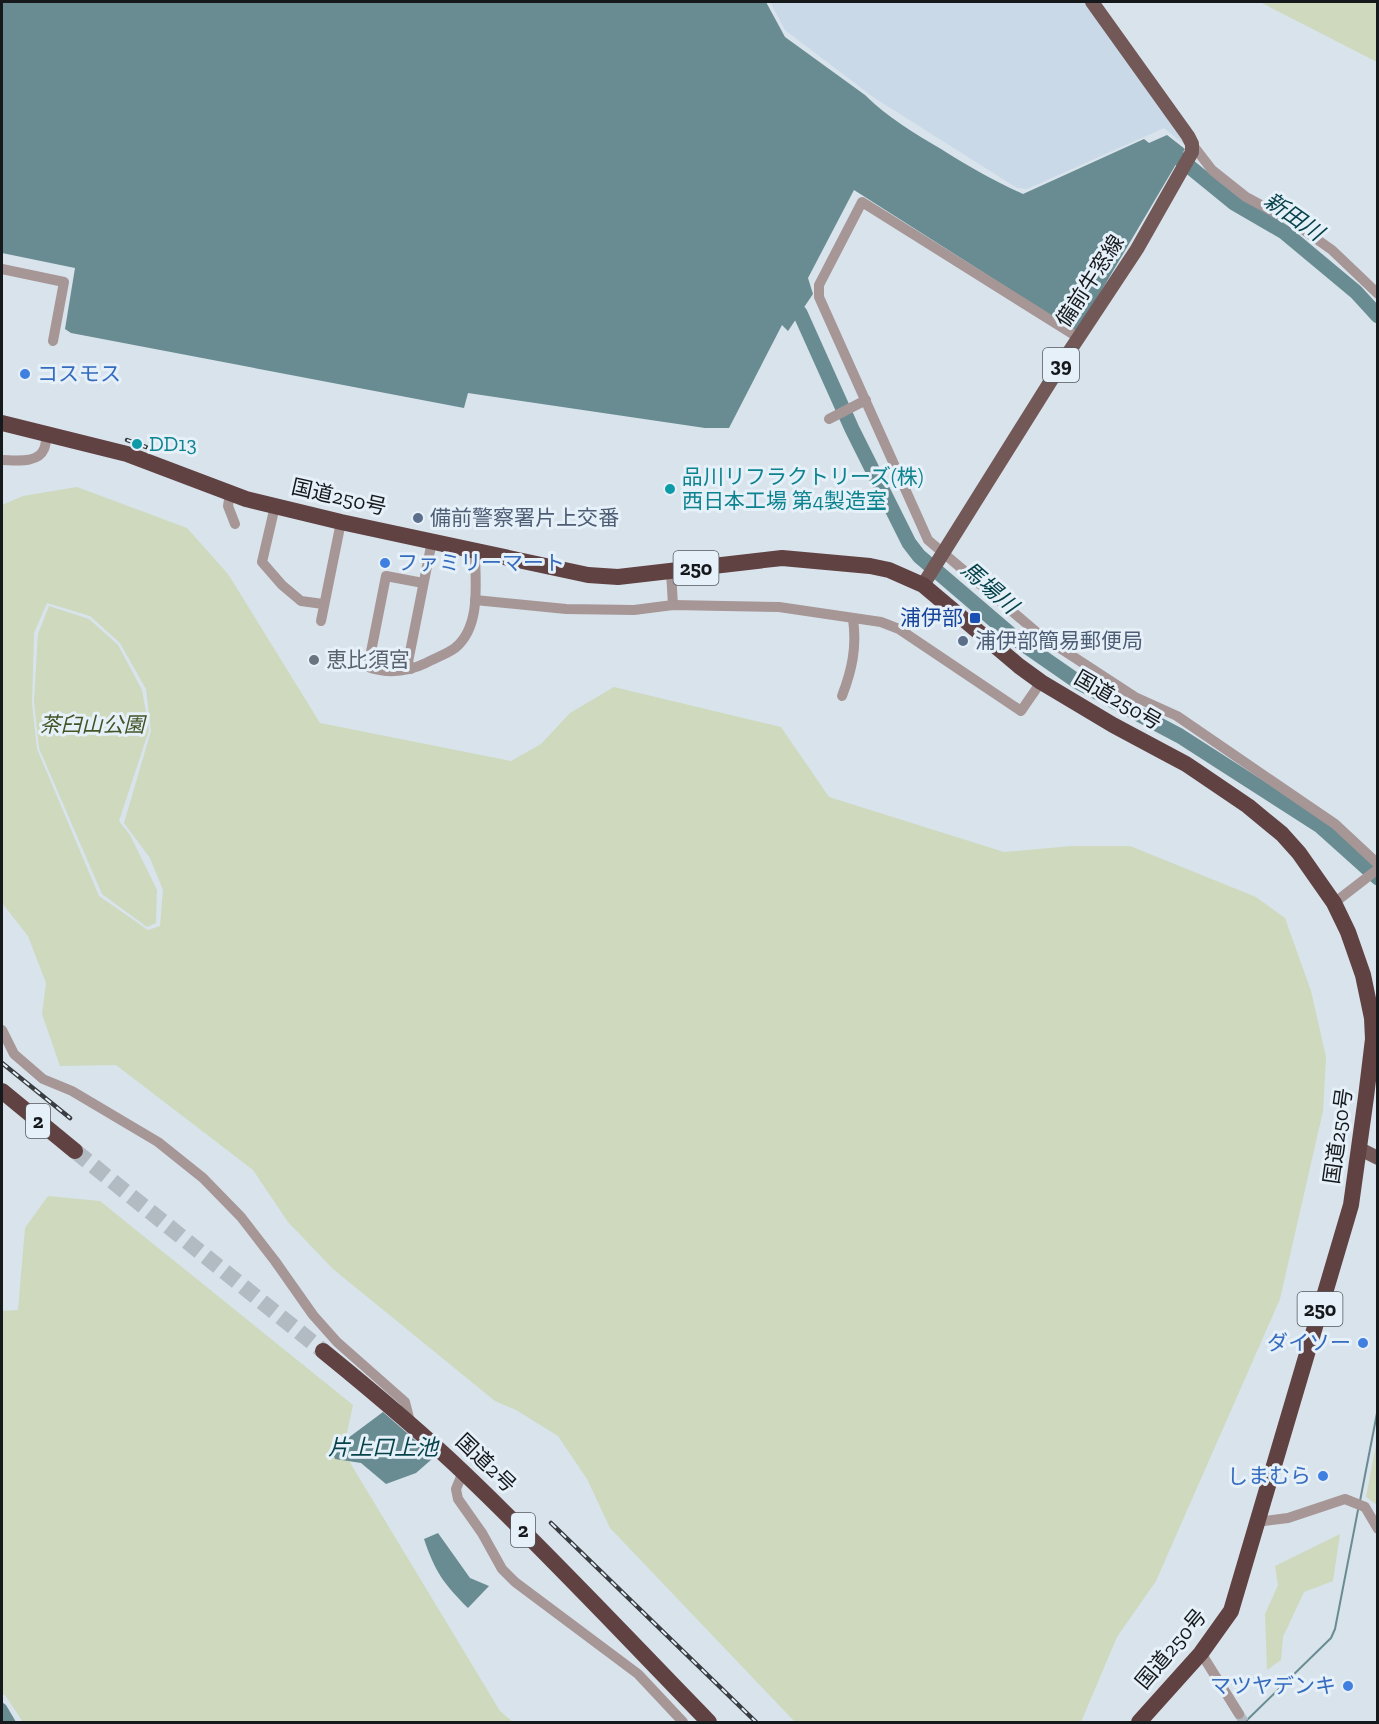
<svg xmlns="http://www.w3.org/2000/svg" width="1379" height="1724" viewBox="0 0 1379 1724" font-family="'Zilla Slab','Noto Sans JP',serif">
	<rect width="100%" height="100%" fill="#d9e3ec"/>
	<polygon fill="#c9d9e7" points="770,2 1085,2 1180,134 1185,145 1164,128 1027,189 1017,188 873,97 785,30"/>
	<g fill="#ced9be" fill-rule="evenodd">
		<polygon points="1260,2 1377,2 1377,62"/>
		<path d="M77,487L187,528L228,574L320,723L511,761L541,744L570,713L614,687L781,727L829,797L1004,852L1072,846H1130L1256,897L1285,918L1311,991L1326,1057L1323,1111L1280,1299L1156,1581L1117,1637L1081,1722H795L610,1528L587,1479L558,1436L516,1410L495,1401L333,1269L288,1222L253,1170L116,1065L60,1066L42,1014L46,983L28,936L2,903V505L23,496ZM47,603L90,616L120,643L146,689L151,731L124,823L150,858L163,890L160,926L148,930L99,896L37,749L32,703L34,633Z"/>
		<polygon points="49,606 89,619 118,645 142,690 149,730 119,821 130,835 157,890 156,923 147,927 102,894 39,748 34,702 38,634"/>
		<polygon points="48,1196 100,1201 353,1405 343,1451 500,1711 513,1722 23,1722 5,1695 2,1694 2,1311 18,1310 25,1228"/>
		<polygon points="1377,1439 1378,1504 1377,1505 1366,1497"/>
		<polygon points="1340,1534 1333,1581 1304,1592 1283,1637 1281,1660 1267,1670 1265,1614 1278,1585 1275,1566"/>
	</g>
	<g fill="#688c92">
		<path d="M2,2H766L785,37L865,95C887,117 914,133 941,149C968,166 994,181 1023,194L1144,139L1149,143L1167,135L1185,149L1077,332L854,190L808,278L813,294L788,331L782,325L729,428H705L468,393L464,408L71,333L65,329L75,268L2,253Z"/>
		<polygon points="383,1412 430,1453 432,1459 416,1473 386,1484 361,1463 335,1459 333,1453 336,1447"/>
		<path d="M438,1533L470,1578L489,1586L468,1608C444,1584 435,1572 424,1539Z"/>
		<polygon points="2,1702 6,1705 16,1722 2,1722"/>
	</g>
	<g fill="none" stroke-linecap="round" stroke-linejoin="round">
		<g stroke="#688c92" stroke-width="2">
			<polyline points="1360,1501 1378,1408"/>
			<polyline points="1245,1722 1331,1638 1335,1629 1358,1510"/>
		</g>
		<g stroke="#688c92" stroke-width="15">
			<polyline points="1180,159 1234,203 1284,232 1356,292 1378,316"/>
			<polyline points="800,313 852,429 909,543 919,556 1016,639 1078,682 1180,736 1320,826 1378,878"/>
		</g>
		<polyline stroke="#b2bbc2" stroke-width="10" stroke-dasharray="10 5" stroke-linecap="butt" points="1239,1714 1244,1722"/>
		<polyline stroke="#b2bbc2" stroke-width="16" stroke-dasharray="16 8" stroke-linecap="butt" points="75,1151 323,1351"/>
		<g stroke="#a69696" stroke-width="10">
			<polyline points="1192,144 1212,170 1246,197 1291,221 1332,250 1378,294"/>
			<polyline points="2,269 64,282 53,341"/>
			<polyline points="1079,338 862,202 819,285 819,297 928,540 1040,635 1135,697 1177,716 1335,824 1378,864"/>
			<polyline points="829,419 866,400"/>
			<path d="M2,460C14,460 38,464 44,449C46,445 46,438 47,434"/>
			<polyline points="230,493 228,506 235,524"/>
			<polyline points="275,506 262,562 282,585 301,601 323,604"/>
			<polyline points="671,572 673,605"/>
			<path d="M423,583L386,576L368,667C388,674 407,672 426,663C435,658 447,654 455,648C482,626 475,581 475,551"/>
			<polyline points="475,600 566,609 634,610 673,605 779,607 881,622 899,629 1021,711 1041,682"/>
			<polyline points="321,621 341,522"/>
			<polyline points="411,669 408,662 432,541"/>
			<path d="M842,696C852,670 857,647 853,619"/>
			<polyline points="1334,903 1378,869"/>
			<polyline points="2,1030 14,1054 43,1079 72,1091 158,1142 203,1178 241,1217 275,1261 313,1315 337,1342 405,1402 410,1422"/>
			<polyline points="463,1472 456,1489 458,1499 482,1533 502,1569 515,1582 638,1674 683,1722"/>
			<polyline points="1257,1522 1288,1518 1345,1499 1365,1507 1378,1529"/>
			<polyline points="1201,1653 1239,1714"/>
		</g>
		<g stroke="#735858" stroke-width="14">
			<polyline points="923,585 1067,355 1137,249 1192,152 1192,144 1188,136 1092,2"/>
			<polyline points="1360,1149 1378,1158"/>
		</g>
		<g stroke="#604243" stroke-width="16">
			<polyline points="2,423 127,454 246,499 341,522 588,575 618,577 782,558 870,566 889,570 923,585 1019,666 1041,682 1113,725 1186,764 1248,806 1282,834 1299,853 1334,903 1348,932 1363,975 1372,1018 1373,1039 1366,1097 1351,1205 1231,1611 1201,1653 1139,1722"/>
			<polyline points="2,1091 75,1151"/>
			<path d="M323,1351C371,1390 419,1430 464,1473C548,1553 628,1639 709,1722"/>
		</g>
		<defs>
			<g id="rail">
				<polyline points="127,440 146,447"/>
				<polyline points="2,1063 70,1118"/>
				<polyline points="551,1523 756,1722"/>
			</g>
		</defs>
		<use href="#rail" stroke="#393d41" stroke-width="4.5"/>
		<use href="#rail" stroke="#e6f0f9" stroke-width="2" stroke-dasharray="7" stroke-linecap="butt"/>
	</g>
	<g fill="#3f7fe0" stroke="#e6f0f9" stroke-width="2">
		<circle cx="25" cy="374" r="6"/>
		<circle cx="385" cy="563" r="6"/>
		<circle cx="1363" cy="1343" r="6"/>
		<circle cx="1323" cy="1476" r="6"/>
		<circle cx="1348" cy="1686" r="6"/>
	</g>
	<g fill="#0f9aa8" stroke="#e6f0f9" stroke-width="2">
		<circle cx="137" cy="444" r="6"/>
		<circle cx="670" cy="489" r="6"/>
	</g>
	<g fill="#5c6f8a" stroke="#e6f0f9" stroke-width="2">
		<circle cx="418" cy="518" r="6"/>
		<circle cx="963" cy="641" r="6"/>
	</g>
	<rect fill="#1a4fb4" stroke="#e6f0f9" stroke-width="2" x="969" y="612" width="12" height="12" rx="3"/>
	<circle fill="#6b7280" stroke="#e6f0f9" stroke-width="2" cx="314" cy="660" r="6"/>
	<g text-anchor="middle" stroke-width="6" stroke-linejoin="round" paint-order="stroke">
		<g fill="#e6f0f9" stroke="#545a5e" stroke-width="1.5">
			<rect x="1043" y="348" width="36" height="34" rx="4.5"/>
			<rect x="673.5" y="551" width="45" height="34" rx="4.5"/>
			<rect x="26" y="1104" width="24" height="34" rx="4.5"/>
			<rect x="1297.5" y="1292" width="45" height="34" rx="4.5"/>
			<rect x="511" y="1513" width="24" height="34" rx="4.5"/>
		</g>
		<g font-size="20" font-weight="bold" fill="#16191c">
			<text x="1061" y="372">39</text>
			<text x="696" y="575">250</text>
			<text x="38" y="1128">2</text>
			<text x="1320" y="1316">250</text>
			<text x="523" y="1537">2</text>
		</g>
		<g font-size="21" fill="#16191c" stroke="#e6f0f9">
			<text transform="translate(1090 281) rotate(-57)" y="7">備前牛窓線</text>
			<text transform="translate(339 497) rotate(13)" y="7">国道250号</text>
			<text transform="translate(1118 700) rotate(30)" y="7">国道250号</text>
			<text transform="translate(1338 1136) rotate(-82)" y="7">国道250号</text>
			<text transform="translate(486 1463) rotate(44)" y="7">国道2号</text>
			<text transform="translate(1171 1649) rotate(-50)" y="7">国道250号</text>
		</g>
		<g font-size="21" fill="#366cbe" stroke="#e6f0f9" text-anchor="end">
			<text x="37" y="381" text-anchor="start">コスモス</text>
			<text x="397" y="570" text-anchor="start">ファミリーマート</text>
			<text x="1351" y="1350">ダイソー</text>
			<text x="1311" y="1483">しまむら</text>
			<text x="1336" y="1693">マツヤデンキ</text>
		</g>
		<g font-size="21" fill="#0d838f" stroke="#e6f0f9" text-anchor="start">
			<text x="149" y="451">DD13</text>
			<text x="682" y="484">品川リフラクトリーズ(株)<tspan x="682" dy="24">西日本工場 第4製造室</tspan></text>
		</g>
		<g font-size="21" fill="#4e5e75" stroke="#e6f0f9" text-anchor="start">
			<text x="430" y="525">備前警察署片上交番</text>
			<text x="975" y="648">浦伊部簡易郵便局</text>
		</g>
		<g font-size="21" fill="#164399" stroke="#e6f0f9" text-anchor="end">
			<text x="963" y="625">浦伊部</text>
		</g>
		<g font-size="21" fill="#5b616d" stroke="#e6f0f9" text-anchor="start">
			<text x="326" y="667">恵比須宮</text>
		</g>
		<g font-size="21" font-style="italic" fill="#445427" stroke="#e6f0f9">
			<text x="92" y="732">茶臼山公園</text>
		</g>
		<g font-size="22" font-style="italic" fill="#06424a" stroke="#e6f0f9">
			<text transform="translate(1294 216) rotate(35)" y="8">新田川</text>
			<text transform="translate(990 587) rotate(41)" y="8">馬場川</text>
			<text x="383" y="1455">片上口上池</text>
		</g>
	</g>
	<rect width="1379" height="1724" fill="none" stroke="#16191c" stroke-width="6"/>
</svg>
